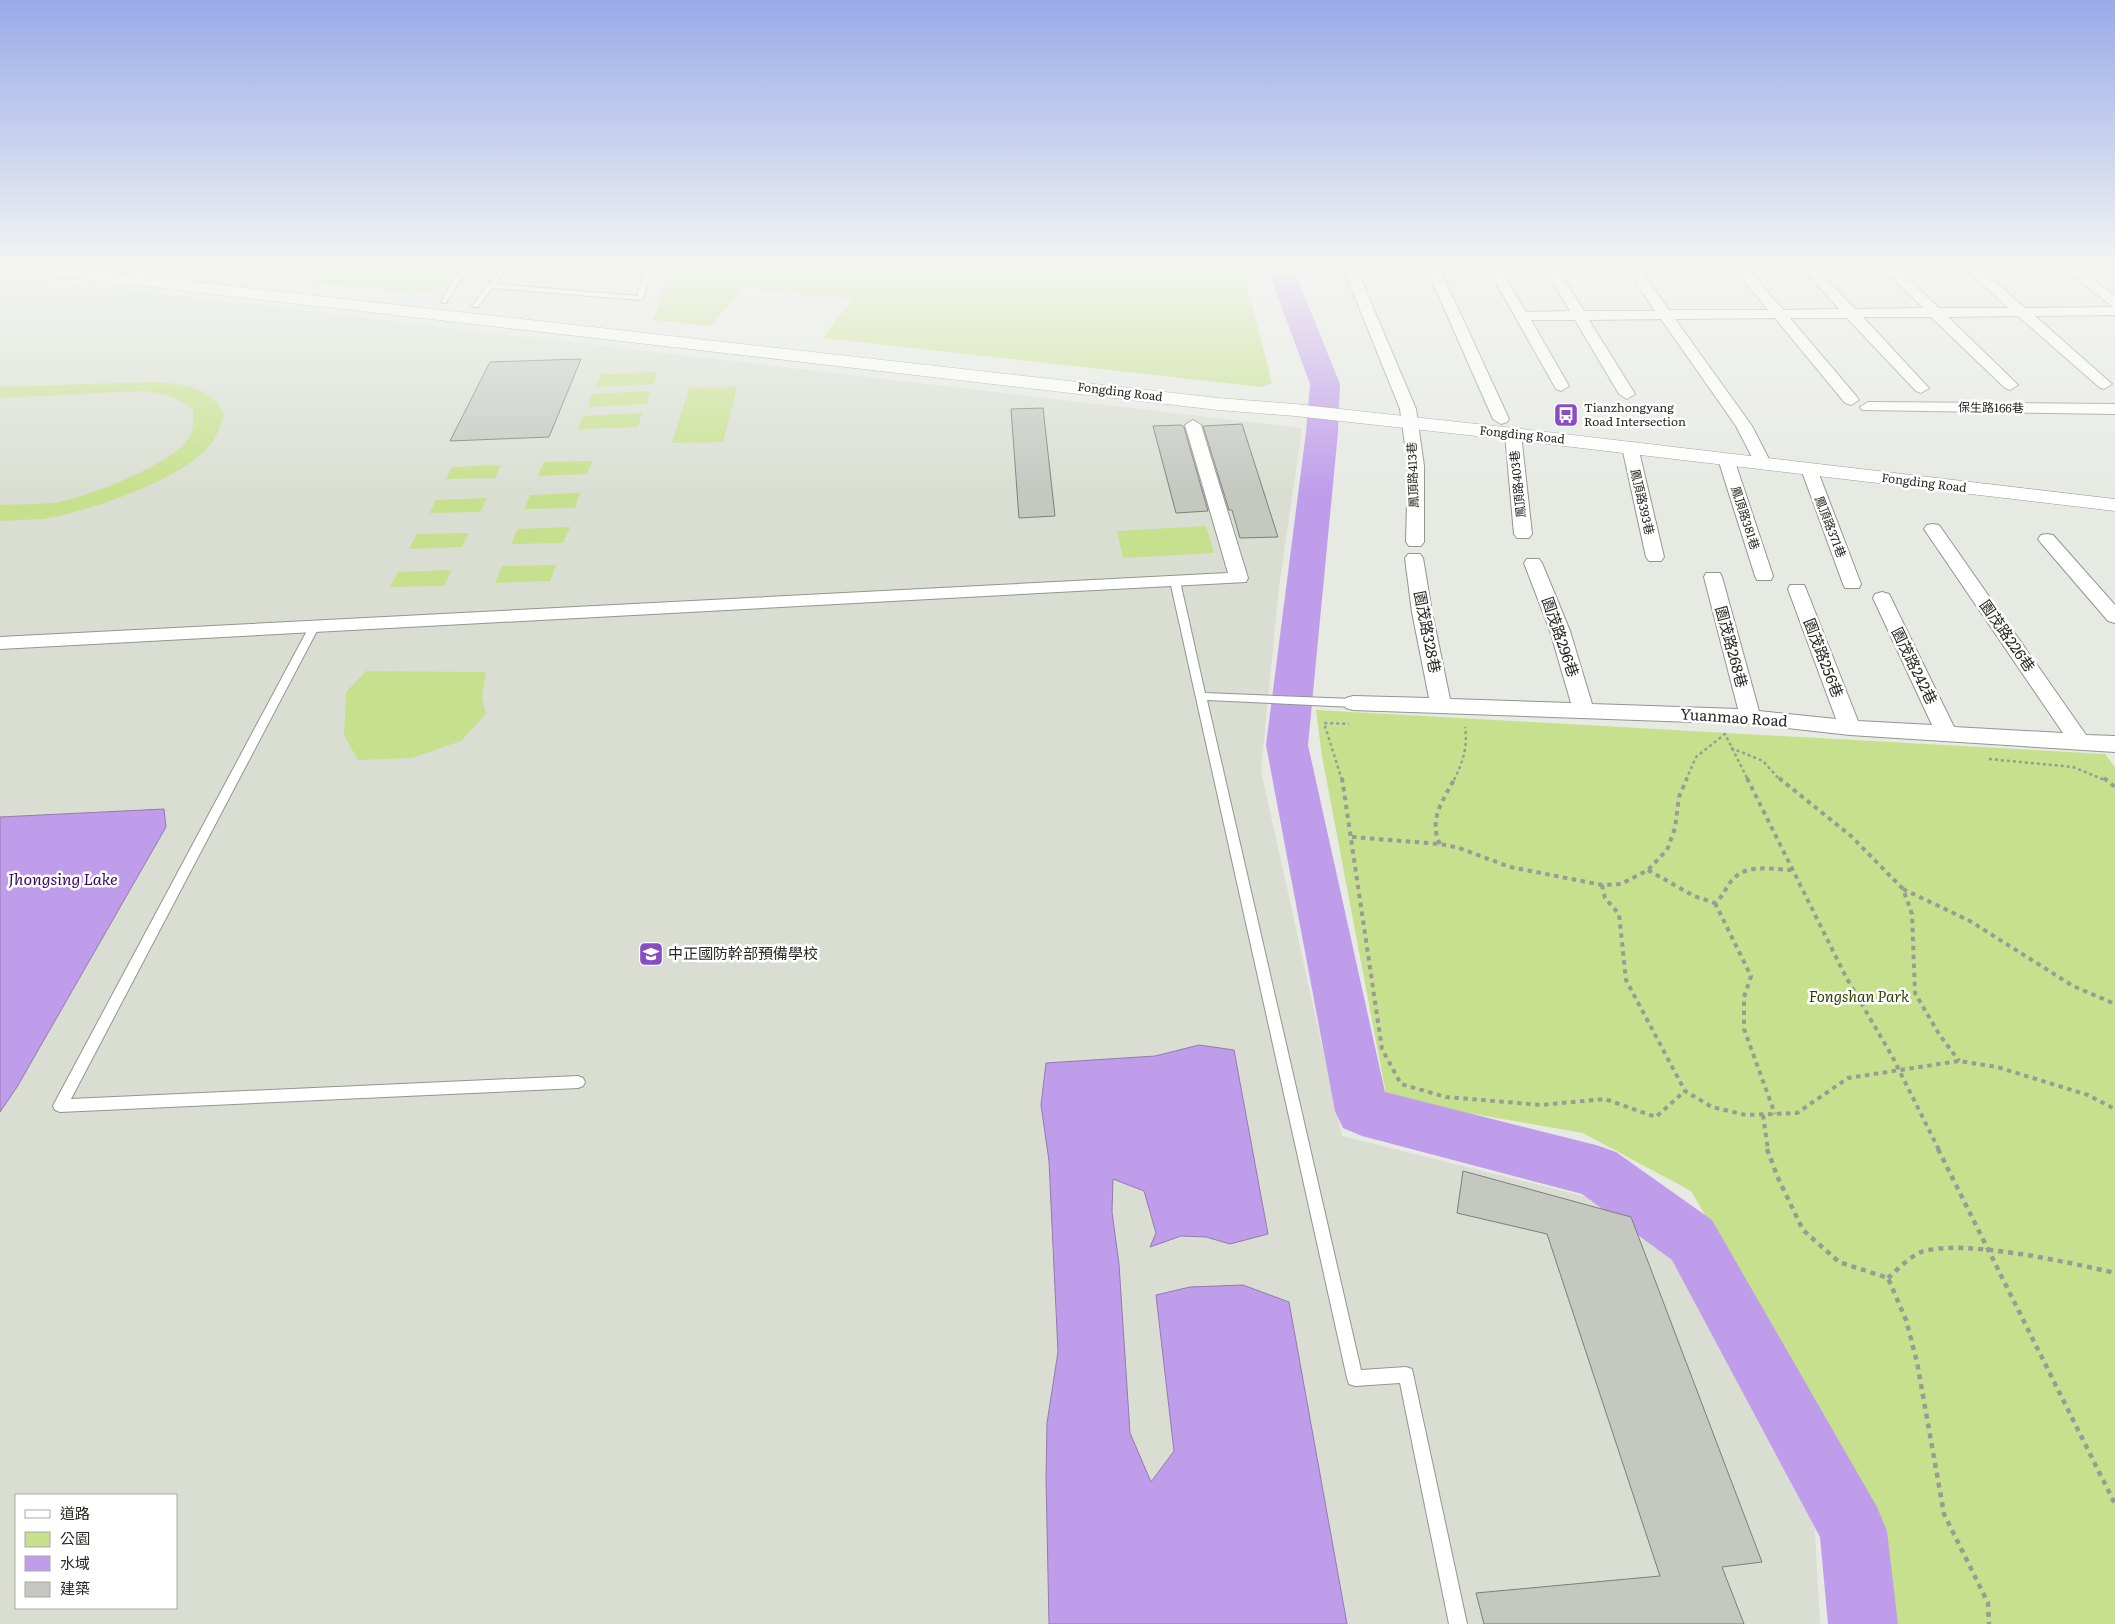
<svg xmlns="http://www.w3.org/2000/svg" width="2115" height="1624" viewBox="0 0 2115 1624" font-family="Literata,'Noto Sans TC',serif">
	<rect width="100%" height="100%" fill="#e7e9e3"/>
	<path fill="#daded2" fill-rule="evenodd" d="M0,275L1302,428L1279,587L1261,771L1342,1136L1615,1204L1668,1246L1704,1313L1813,1497L1820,1624H0ZM16,1495H176V1608H16Z"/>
	<g fill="#c7e08d">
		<polygon points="147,265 457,265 445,285 426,294"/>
		<polygon points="672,265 1242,265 1272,383 1261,387 823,338 852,299 744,288 710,326 653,320"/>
		<polygon points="657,372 654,384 596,387 600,374"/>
		<path d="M155,382C183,384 209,386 224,413C221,422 219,433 213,441C189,478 85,513 42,519C28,520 14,520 0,521V505C19,504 39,505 58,502C90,496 173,465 190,436C194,429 193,418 193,410C178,397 164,394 145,391L0,398V387Z"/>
		<polygon points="737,387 723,442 672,443 689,388"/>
		<polygon points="650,391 647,404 588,407 592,394"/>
		<polygon points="642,413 638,427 578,429 583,416"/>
		<polygon points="592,461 587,474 538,476 544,462"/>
		<polygon points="501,465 495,478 446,479 452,467"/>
		<polygon points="580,493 575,508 524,509 530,495"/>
		<polygon points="487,498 480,512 429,513 436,500"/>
		<polygon points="1206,526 1214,553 1123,558 1117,531"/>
		<polygon points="570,527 563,543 511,544 518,529"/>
		<polygon points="469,533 462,547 409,549 417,534"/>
		<polygon points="556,565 550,581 495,583 502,566"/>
		<polygon points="452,570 444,586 390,587 398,572"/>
		<polygon points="366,671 486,672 482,698 486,714 461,741 412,758 358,760 344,735 346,692"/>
		<polygon points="1316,710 2105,754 2115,767 2115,1624 1895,1624 1887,1579 1790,1360 1691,1191 1583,1133 1387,1099 1322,756"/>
	</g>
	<g fill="#c09deb" stroke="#927ab0">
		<polygon points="164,809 166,827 17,1087 0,1112 0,817"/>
		<polygon points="1199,1045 1234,1050 1268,1234 1230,1244 1206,1237 1181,1236 1150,1247 1156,1233 1144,1191 1113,1179 1112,1212 1119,1264 1130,1433 1151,1482 1174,1451 1156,1295 1190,1287 1243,1285 1289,1302 1347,1624 1049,1624 1046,1478 1047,1423 1058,1352 1049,1161 1041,1105 1046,1063 1155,1056"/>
	</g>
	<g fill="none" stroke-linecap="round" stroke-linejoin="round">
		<polygon fill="#c09deb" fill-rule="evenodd" points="1266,265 1292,265 1340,384 1338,432 1308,745 1385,1092 1596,1145 1616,1152 1712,1220 1877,1507 1887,1531 1898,1624 1828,1624 1820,1537 1672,1260 1582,1194 1362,1136 1343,1128 1335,1111 1266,745 1306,432 1310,384"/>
	</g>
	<g fill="#c5c7c1" stroke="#7d7e79">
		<polygon points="581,359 549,437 450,441 490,362"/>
		<polygon points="1043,408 1055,516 1019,518 1011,409"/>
		<polygon points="1242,424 1278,537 1240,538 1232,510 1229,510 1203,426"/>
		<polygon points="1181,425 1184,427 1208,511 1176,513 1153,426"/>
		<polygon points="1463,1171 1631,1217 1762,1562 1722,1567 1744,1624 1484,1624 1476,1593 1660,1576 1547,1234 1457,1213"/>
	</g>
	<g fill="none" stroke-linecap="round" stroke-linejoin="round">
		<defs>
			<g id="service">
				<polygon points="463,265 469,265 446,303 442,303 441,302"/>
				<polygon points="503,265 509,265 495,284 637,296 647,265 653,265 643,298 640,300 492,288 478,307 474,307 472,306"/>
				<polygon points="1175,578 1180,581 1205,693 1353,699 1358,703 1353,707 1207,700 1361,1370 1406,1367 1412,1369 1467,1624 1449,1624 1400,1383 1355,1386 1349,1384 1347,1378 1170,581"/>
				<polygon points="314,624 319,627 71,1099 578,1076 583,1078 585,1082 583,1086 578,1088 60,1112 55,1110 53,1106 55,1102 309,627"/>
			</g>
			<g id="minor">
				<polygon points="119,265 134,265 122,273 115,269"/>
				<polygon points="1342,265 1355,265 1416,409 1424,466 1424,542 1421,546 1409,546 1406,542 1408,466 1400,409"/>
				<polygon points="1425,265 1438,265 1509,419 1507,422 1501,424 1493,419"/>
				<polygon points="1486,265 1498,265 1526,312 1570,311 1543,265 1555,265 1584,311 1655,311 1624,265 1637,265 1669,310 1768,310 1732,265 1745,265 1783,310 1839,309 1800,265 1813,265 1855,309 1923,308 1880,265 1893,265 1939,308 2008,308 1962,265 1976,265 2025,308 2113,307 2059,265 2074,265 2115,296 2115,315 2035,316 2112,384 2104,389 2099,387 2018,316 1948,317 2015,382 2018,385 2010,390 2005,388 1931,317 1863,317 1926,385 1929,388 1921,393 1916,391 1847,318 1790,318 1857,397 1859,400 1851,405 1845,403 1775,318 1675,319 1752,426 1771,463 1769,467 1757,467 1755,463 1736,426 1661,319 1589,320 1635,394 1627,399 1619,394 1575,320 1531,320 1569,386 1561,391 1556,389"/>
				<polygon points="1868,402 2115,404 2115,414 1862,410 1860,407"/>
				<polygon points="1193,420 1201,425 1248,578 1246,582 0,649 0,637 1228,573 1185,425"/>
				<polygon points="1513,429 1521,434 1532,534 1529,538 1517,538 1514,534 1505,434"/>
				<polygon points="1630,442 1638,447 1664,557 1661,561 1649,561 1646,557 1622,447"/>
				<polygon points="1726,454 1732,455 1734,459 1773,576 1771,580 1757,580 1755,576 1718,459 1720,455"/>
				<polygon points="1809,464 1815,465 1817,469 1861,584 1859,588 1845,588 1843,584 1801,469 1803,465"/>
				<polygon points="1933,524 1939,525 2086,735 2115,736 2115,752 1850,735 1750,724 1353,710 1346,708 1343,703 1346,698 1353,696 1429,698 1412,612 1405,558 1408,554 1420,554 1423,558 1432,612 1450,699 1571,703 1550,631 1524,563 1527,559 1539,559 1542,563 1570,631 1592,704 1738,709 1704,577 1706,573 1720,573 1722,577 1759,711 1836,719 1788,589 1790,585 1804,585 1806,589 1858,721 1932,725 1873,598 1875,594 1882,592 1889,594 1891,598 1954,727 2063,733 1924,529 1927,525"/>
				<polygon points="2047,534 2053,535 2115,605 2115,623 2108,621 2041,543 2038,539 2041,535"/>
			</g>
			<polygon id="secondary" points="0,265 45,265 1218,398 1295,404 1513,428 2115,499 2115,511 1513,440 1295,416 1218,410 5,270 0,269"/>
		</defs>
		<use href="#service" stroke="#93958f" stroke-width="2"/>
		<use href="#minor" stroke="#93958f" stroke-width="2"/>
		<use href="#secondary" stroke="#93958f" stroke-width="1"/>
		<g stroke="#9a9b96" stroke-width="2.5" stroke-dasharray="3 3" stroke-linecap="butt">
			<polyline points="1731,748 1763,761 1780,780"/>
			<polyline points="1989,759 2073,767 2105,780"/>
			<polyline points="1342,780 1324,723 1349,724"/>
			<path d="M1454,780C1463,762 1468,746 1465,727"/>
			<polyline points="1686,780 1696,757 1725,734 1748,780"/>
		</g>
		<g stroke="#9a9b96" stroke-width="4" stroke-dasharray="4.5 4.5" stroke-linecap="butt">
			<polyline points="1342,778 1382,1049 1401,1084 1446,1097 1541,1105 1605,1099 1656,1117 1685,1091"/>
			<polyline points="1747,778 1846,977 1892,1056 1939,1150"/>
			<polyline points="1779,778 1851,836 1903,889 1912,914 1915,993 1939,1034 1959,1061"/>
			<polyline points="2104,778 2115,787"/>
			<polyline points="1352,837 1440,844 1459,848 1510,867 1602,885 1621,884 1648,870 1667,850 1675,828 1679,797 1687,778"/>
			<path d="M1440,844C1428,820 1443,800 1455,778"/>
			<path d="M1648,870L1694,896L1715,903C1724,896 1726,886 1734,878C1748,864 1773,869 1791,870"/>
			<polyline points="1602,885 1605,898 1619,914 1626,980 1685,1091 1712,1107 1746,1115 1797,1113 1848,1078 1959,1061 1997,1067 2088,1095 2115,1109"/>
			<polyline points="1903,889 1970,921 2073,986 2115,1004"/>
			<polyline points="1715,903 1751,976 1744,997 1744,1029 1775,1114"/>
			<polyline points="1763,1115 1768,1150"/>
		</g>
		<g stroke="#9a9b96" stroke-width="4.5" stroke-dasharray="5 5" stroke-linecap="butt">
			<polyline points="1767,1149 1778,1178 1803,1230 1839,1262 1888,1278 1906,1320 1917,1362 1944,1514 1988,1603 1989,1624"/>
			<polyline points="1938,1149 2115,1504"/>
			<path d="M1888,1278C1898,1269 1909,1257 1921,1252C1961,1238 2072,1263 2115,1273"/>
		</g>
		<use href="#service" fill="#fff" fill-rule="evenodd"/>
		<use href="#minor" fill="#fff" fill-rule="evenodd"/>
		<use href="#secondary" fill="#fff" fill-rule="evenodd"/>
	</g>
	<linearGradient id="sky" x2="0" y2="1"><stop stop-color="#98abe9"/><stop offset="0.54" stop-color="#f4f5f2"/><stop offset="1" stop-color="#f4f5f2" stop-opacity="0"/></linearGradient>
	<rect width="2115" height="492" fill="url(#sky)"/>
	<defs>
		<symbol id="bus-square" viewBox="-11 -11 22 22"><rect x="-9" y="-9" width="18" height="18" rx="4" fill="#884cc3" stroke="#fff"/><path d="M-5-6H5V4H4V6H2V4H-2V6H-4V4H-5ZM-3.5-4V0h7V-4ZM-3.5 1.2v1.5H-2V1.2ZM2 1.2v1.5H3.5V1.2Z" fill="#fff"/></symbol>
		<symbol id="school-square" viewBox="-11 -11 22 22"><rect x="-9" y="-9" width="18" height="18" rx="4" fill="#884cc3" stroke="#fff"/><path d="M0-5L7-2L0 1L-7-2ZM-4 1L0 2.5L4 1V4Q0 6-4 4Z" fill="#fff"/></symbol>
	</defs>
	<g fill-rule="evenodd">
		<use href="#bus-square" x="1552" y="401" width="28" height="28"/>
		<use href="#school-square" x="637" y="940" width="28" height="28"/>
	</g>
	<g text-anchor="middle" stroke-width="5" stroke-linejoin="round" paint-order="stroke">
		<g font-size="12" fill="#282926" stroke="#fff">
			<text transform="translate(1120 392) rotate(7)" y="4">Fongding Road</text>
			<text transform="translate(1991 408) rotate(1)" y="4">保生路166巷</text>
			<text transform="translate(1522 435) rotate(6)" y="4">Fongding Road</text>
			<text transform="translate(1413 475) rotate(-92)" y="4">鳳頂路413巷</text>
			<text transform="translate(1924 483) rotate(7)" y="4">Fongding Road</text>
			<text transform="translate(1518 484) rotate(-96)" y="4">鳳頂路403巷</text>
			<text transform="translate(1642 502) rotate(77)" y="4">鳳頂路393巷</text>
			<text transform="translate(1745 518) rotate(72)" y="4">鳳頂路381巷</text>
			<text transform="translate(1830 527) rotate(69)" y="4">鳳頂路371巷</text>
		</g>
		<g font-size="12" fill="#282926" stroke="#fff" text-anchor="start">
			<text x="1584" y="412">Tianzhongyang<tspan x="1584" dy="14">Road Intersection</tspan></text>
		</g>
		<g font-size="15" fill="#282926" stroke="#fff">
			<text transform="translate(1427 632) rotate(79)" y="5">園茂路328巷</text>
			<text transform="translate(2007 636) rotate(55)" y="5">園茂路226巷</text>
			<text transform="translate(1560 637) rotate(71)" y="5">園茂路296巷</text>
			<text transform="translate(1731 647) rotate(75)" y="5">園茂路268巷</text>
			<text transform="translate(1823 658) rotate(69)" y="5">園茂路256巷</text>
			<text transform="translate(1914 666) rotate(64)" y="5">園茂路242巷</text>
			<text transform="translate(1734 718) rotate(4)" y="5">Yuanmao Road</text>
		</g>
		<g font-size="15" fill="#282926" stroke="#fff" text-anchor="start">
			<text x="668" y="959">中正國防幹部預備學校</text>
		</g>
		<g font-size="15" font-style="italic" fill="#324000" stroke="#fff">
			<text x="1859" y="1002">Fongshan Park</text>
		</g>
		<g font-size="16" font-style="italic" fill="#3e0765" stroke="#fff">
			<text x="63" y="885">Jhongsing Lake</text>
		</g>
	</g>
	<rect x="15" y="1494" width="162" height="115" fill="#ffffff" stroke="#a9a9a8"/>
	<rect x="25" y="1510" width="25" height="8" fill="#ffffff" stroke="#a9a9a8"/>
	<text x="60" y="1519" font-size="15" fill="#282926">道路</text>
	<rect x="25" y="1532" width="25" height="15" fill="#c7e08d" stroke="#a9a9a8"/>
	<text x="60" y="1544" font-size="15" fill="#282926">公園</text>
	<rect x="25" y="1556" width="25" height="15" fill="#c09deb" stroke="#a9a9a8"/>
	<text x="60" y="1569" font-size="15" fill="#282926">水域</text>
	<rect x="25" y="1582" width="25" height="15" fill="#c5c7c1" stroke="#a9a9a8"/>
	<text x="60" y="1594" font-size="15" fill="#282926">建築</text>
</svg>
